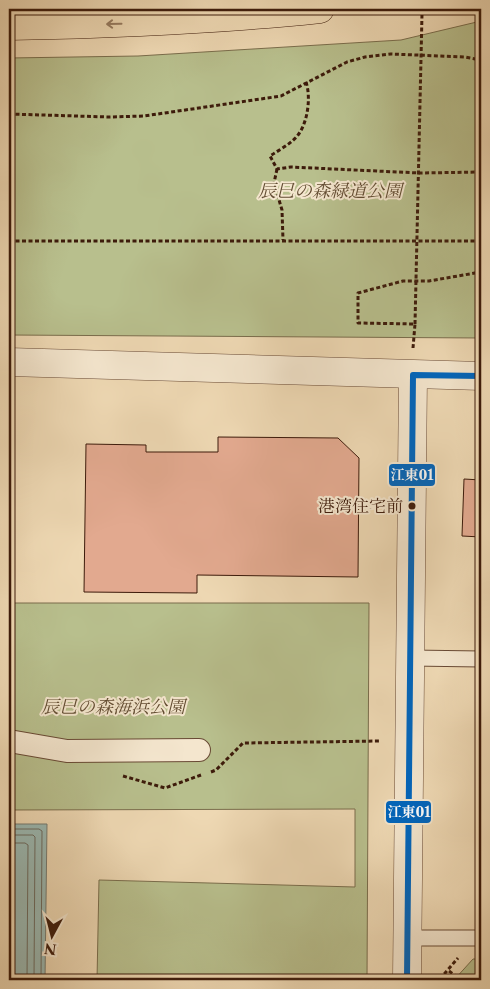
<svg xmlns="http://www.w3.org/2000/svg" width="490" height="989" viewBox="0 0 490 989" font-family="'Libre Caslon Text','Noto Serif JP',serif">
	<rect width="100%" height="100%" fill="#eed8b3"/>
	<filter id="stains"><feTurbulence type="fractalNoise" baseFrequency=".004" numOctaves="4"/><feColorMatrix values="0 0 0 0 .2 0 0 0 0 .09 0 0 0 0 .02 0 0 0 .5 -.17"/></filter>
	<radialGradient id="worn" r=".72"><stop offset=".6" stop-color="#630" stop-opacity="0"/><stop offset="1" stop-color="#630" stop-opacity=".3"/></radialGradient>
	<g fill="#b8bf8d" stroke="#7a6d4c">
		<polygon points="481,21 481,338 9,335 9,58 138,56 401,40"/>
		<polygon points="9,603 369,603 367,980 97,980 99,880 355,887 355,809 9,810"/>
		<polygon points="473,959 481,959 481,980 454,980"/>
	</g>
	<polygon fill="#9bb9b3" stroke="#757a70" points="9,824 47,824 45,980 9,980"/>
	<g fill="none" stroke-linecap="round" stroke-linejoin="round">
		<g stroke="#6c6a5f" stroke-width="1">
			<polyline points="9,829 39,829 42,831 41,980"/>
			<polyline points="9,835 33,835 35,837 34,980"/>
			<polyline points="9,843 25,843 28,845 27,980"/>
		</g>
	</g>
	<g fill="#e2a98f" stroke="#3d1b0b">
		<polygon points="218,437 338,438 359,458 358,577 197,575 197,593 84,592 86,444 146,445 146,452 218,452"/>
		<polygon points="464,479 481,480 481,537 462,536"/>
	</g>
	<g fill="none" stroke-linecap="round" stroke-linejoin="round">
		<defs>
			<g id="service">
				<polyline points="411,658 481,659"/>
				<polyline points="408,938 481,938"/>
			</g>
			<polyline id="pedestrian" points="9,741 67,751 199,750"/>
			<g id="tertiary">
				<polyline points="9,362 481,376"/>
				<polyline points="407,980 413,375"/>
			</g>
			<path id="trunk" d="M9,26C113,24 216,20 320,9"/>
		</defs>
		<use href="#service" stroke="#694a35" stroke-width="17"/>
		<use href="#pedestrian" stroke="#694a35" stroke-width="24"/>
		<use href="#tertiary" stroke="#694a35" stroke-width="29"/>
		<use href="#trunk" stroke="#3d1b0b" stroke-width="29"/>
		<g stroke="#3d1b0b" stroke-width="3" stroke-dasharray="4 2.5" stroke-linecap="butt">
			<path d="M306,82C311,97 308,122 298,135C291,144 279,150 270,156L277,169L291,167L419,173L481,172"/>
			<polyline points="9,114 109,117 144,116 281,96 347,62 365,57 391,54 465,57 481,60"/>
			<polyline points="277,169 274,183 282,210 283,240"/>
			<polyline points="9,241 481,241"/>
			<polyline points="415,324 422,14"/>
			<polyline points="413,348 415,324 358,323 358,293 403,281 429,281 481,272"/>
			<polyline points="211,772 216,770 243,743 381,741"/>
			<polyline points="123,776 165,788 201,775"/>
			<polyline points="449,971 461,980"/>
			<polyline points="434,980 439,980 458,958"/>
		</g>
		<use href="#service" stroke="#f4e6ce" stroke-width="15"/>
		<use href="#pedestrian" stroke="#f4e6ce" stroke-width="22"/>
		<use href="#tertiary" stroke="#f4e6ce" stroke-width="28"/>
		<use href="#trunk" stroke="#eed8b3" stroke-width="28"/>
		<defs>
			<polyline id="bus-1" points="407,980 413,375 481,376"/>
		</defs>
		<use href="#bus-1" stroke="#f4e6ce" stroke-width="10"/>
		<use href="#bus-1" stroke="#0065bd" stroke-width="6"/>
	</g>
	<defs><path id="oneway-shaft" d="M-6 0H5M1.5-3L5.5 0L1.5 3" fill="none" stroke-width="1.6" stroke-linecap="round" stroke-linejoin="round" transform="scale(1.25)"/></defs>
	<use stroke="#967a5f" href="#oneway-shaft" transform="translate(114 24) rotate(179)"/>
	<circle fill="#3d1b0b" stroke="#f4e6ce" stroke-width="2" cx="412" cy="506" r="4.5"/>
	<g text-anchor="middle" stroke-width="4" stroke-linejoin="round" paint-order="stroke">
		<g font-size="17" fill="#3d1b0b" stroke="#f4e6ce" text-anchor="end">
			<text x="403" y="512">港湾住宅前</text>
		</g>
		<g font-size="18" font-style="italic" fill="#624c32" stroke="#f4e6ce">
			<text x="330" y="197">辰巳の森緑道公園</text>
			<text x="113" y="713">辰巳の森海浜公園</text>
		</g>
	</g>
	<g stroke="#f4e6ce" stroke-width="2">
		<rect x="388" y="463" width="48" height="24" rx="5" fill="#0065bd"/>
		<rect x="385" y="800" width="47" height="24" rx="5" fill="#0065bd"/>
	</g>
	<g font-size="14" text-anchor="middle" font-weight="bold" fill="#fff">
		<text x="412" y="480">江東01</text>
		<text x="409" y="817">江東01</text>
	</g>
	<rect width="490" height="989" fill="none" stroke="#eed8b3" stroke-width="30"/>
	<rect x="10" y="10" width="470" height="969" fill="none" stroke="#3d1b0b" stroke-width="2.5"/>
	<rect x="15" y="15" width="460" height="959" fill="none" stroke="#3d1b0b"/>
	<g transform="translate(52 936) rotate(187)" stroke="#f4e6ce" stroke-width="4" paint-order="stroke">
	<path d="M0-4L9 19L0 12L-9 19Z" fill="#3d1b0b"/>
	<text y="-8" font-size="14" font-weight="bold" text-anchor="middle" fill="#3d1b0b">N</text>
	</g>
	<rect width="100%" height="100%" filter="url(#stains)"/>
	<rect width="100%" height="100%" fill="url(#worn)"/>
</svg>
